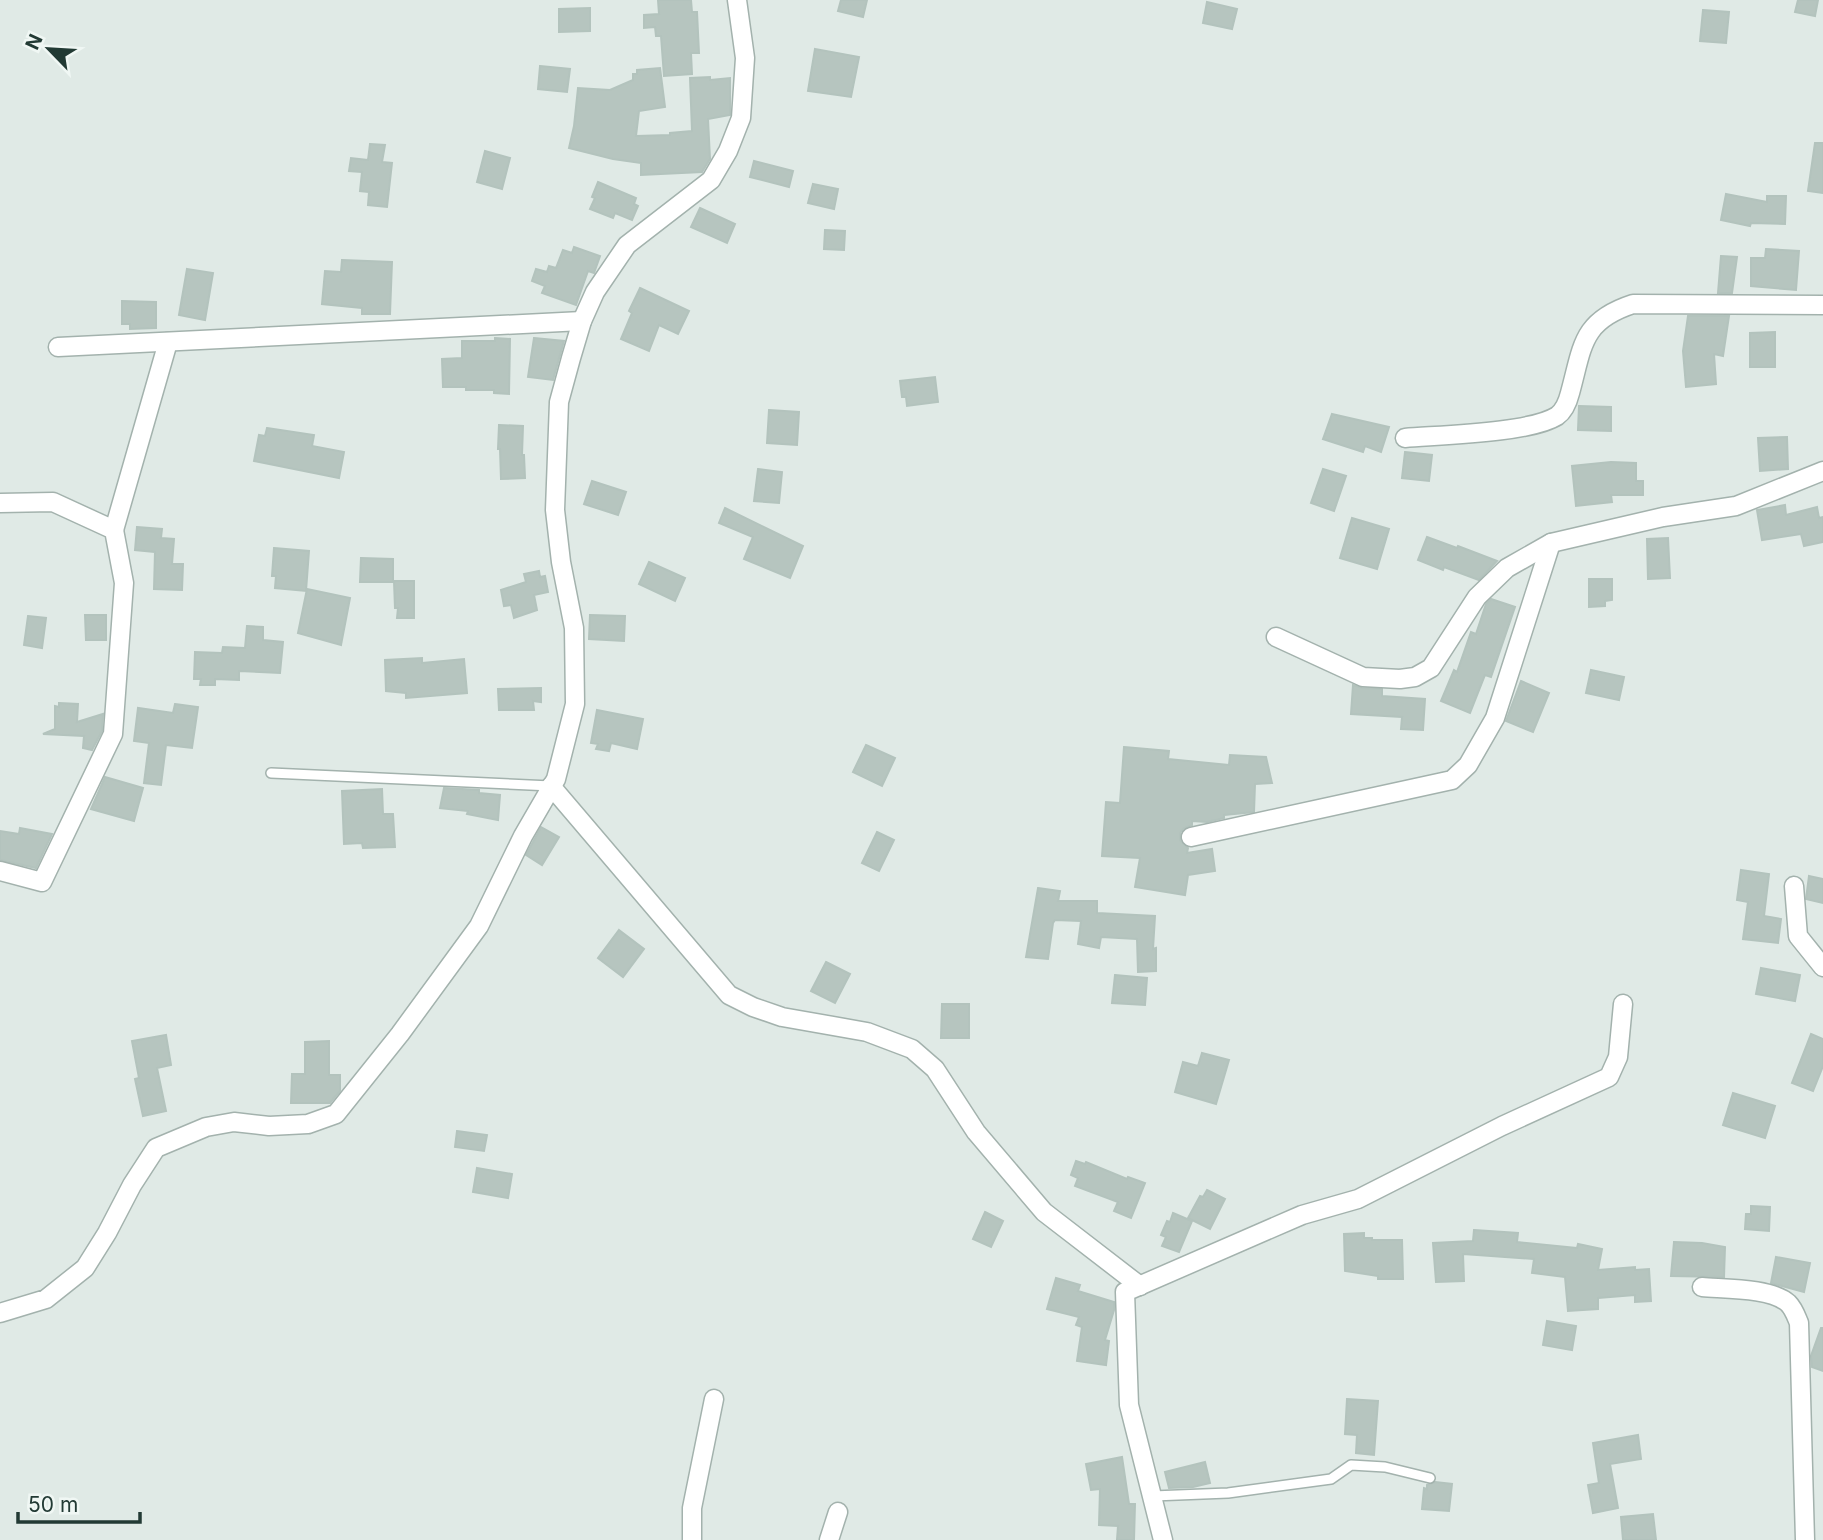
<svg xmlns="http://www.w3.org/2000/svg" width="1823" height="1540" viewBox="0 0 1823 1540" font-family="Inter,sans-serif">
	<rect width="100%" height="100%" fill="#e0eae6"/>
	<g fill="#b6c5bf" stroke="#b3c3bd" stroke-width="2">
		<polygon points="658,0 691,0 692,12 697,12 699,53 691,53 692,74 664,76 661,36 656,36 655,27 644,28 644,15 659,14"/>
		<polygon points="841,0 867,0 863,17 838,11"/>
		<polygon points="1798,0 1818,0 1815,16 1795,12"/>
		<polygon points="1207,2 1237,9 1232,29 1203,23"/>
		<polygon points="590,8 590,31 559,32 559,9"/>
		<polygon points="1703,10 1729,12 1726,43 1700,41"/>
		<polygon points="815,49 859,57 851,97 808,91"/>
		<polygon points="540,66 570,69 567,92 538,89"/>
		<polygon points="660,68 665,107 639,111 636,136 670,135 670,133 692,131 690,78 710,77 710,80 730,78 730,115 708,119 710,159 702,172 641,175 641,163 613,159 569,148 574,126 578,88 610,90 633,80 633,74 637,74 637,70"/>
		<polygon points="1815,143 1823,143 1823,193 1808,191"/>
		<polygon points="370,144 385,145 382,162 392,163 387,207 368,205 369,192 360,191 362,172 349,171 351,158 368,160"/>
		<polygon points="485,151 510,158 502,189 477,182"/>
		<polygon points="754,161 793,171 789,187 750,177"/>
		<polygon points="598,182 636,198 634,204 638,206 632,220 615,213 613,218 590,209 595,198 592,197"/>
		<polygon points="813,184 838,189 834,209 808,203"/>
		<polygon points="1726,194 1767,202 1767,196 1786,196 1785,224 1751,223 1750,226 1721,220"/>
		<polygon points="700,208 735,224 727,243 691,227"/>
		<polygon points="825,230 845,231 844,250 824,249"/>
		<polygon points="574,247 600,256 594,273 588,271 576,305 542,293 545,286 532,281 536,269 547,272 549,266 556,268 563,250 572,253"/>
		<polygon points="1766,249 1799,251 1796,290 1751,286 1751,258 1765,258"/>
		<polygon points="1721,256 1737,257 1732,293 1718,293"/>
		<polygon points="342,260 392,262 390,314 362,314 362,308 322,304 325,271 341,272"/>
		<polygon points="187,269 213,273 205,320 179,315"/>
		<polygon points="640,288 689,311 678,334 659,325 649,351 621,339 632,313 629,311"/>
		<polygon points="122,301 156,302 156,328 130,329 130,324 122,324"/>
		<polygon points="1688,316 1729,316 1723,356 1714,354 1716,384 1686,387 1683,351"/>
		<polygon points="1775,332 1775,367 1750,367 1750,333"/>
		<polygon points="495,338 510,339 509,394 494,393 494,390 466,390 466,387 443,387 442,359 462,358 462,341 495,341"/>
		<polygon points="534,338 564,341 553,380 528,377"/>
		<polygon points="935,377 938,402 907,406 906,397 902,397 900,381"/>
		<polygon points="1579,406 1611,407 1611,431 1578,430"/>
		<polygon points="769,410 799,412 797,445 767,443"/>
		<polygon points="1332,414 1389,427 1381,452 1365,446 1363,452 1323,439"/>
		<polygon points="499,425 523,426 522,455 524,455 525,478 501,479 500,449 498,449"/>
		<polygon points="267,428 314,435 312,446 344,452 339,478 254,461 259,435 265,436"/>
		<polygon points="1787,437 1788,469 1760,471 1758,438"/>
		<polygon points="1405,452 1432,455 1429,481 1402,478"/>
		<polygon points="1611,462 1636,463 1636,481 1643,481 1643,495 1611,495 1612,502 1576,506 1572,466"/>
		<polygon points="758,469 782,472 779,503 754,501"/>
		<polygon points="1323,469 1346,476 1334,511 1311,503"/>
		<polygon points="592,481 626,492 618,515 584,504"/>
		<polygon points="1785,505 1786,515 1817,507 1819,518 1823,517 1823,542 1804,546 1801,534 1762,540 1757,510"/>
		<polygon points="725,508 803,546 790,578 744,559 753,537 719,523"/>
		<polygon points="1352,518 1389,529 1377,569 1340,558"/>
		<polygon points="137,527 162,529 161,538 174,539 172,564 183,564 182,590 154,589 155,552 135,550"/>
		<polygon points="1427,537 1457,548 1458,546 1497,561 1479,580 1444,567 1443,570 1418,560"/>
		<polygon points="1668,538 1670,578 1648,579 1647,539"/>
		<polygon points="274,548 309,551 306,591 275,588 276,576 272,576"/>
		<polygon points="361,558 393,559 393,582 360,582"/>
		<polygon points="649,562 685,578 675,601 639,584"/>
		<polygon points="539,571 540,577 545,576 548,592 534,595 537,610 514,618 511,605 504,606 501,590 526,582 524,574"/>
		<polygon points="1589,579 1612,579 1612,600 1605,601 1605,606 1589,607"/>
		<polygon points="394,581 414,581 414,618 397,618 398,608 395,608"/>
		<polygon points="307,589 350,598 341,645 298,633"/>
		<polygon points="1491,599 1515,607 1491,677 1485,675 1470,713 1441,701 1454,670 1457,672 1471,632 1476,634 1486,604"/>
		<polygon points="85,615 106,615 106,640 86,640"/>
		<polygon points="590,615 625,616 624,641 589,639"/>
		<polygon points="28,616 46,618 42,648 24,645"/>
		<polygon points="247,626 263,627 263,640 283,642 280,673 239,671 239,680 215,679 215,685 200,685 201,679 194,679 195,652 222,653 223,647 245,648"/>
		<polygon points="422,658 422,663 464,659 467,693 406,698 406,693 386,691 385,660"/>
		<polygon points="1591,670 1624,677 1619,700 1586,693"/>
		<polygon points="1521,681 1549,693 1533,732 1506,721"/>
		<polygon points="1353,685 1362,688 1382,689 1382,696 1425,699 1423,730 1401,729 1402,717 1351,714"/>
		<polygon points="541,688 541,702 533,701 534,710 499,710 498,689"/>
		<polygon points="59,703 78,704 77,722 103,714 102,731 92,750 83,748 84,736 43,734 55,729 55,706 59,707"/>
		<polygon points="175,704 198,707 192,748 166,745 161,785 144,783 149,743 134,741 138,708 173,713"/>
		<polygon points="597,710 643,719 637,749 611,743 609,751 596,749 598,744 591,743"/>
		<polygon points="866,745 895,758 882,786 853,772"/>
		<polygon points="1124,747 1169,751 1168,759 1229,765 1230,755 1266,757 1272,783 1255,784 1254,812 1224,815 1224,818 1207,822 1192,821 1192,825 1184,828 1180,833 1180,840 1188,848 1187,853 1212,849 1215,871 1188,875 1185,895 1135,887 1140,858 1102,856 1106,802 1120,803"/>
		<polygon points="105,777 143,788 134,821 91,809"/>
		<polygon points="444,788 479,790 479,793 500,795 498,820 467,814 468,811 440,808"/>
		<polygon points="382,789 383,814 393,814 395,847 363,848 362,843 344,844 342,791"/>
		<polygon points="541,827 559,837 542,865 526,855"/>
		<polygon points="20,828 52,834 36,868 0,860 0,831 19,834"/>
		<polygon points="877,832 894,840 879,871 862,863"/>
		<polygon points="1741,870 1769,874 1764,916 1781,919 1778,943 1743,939 1748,902 1737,900"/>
		<polygon points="1809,876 1823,879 1823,903 1806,899"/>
		<polygon points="1038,888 1060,891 1058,901 1097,901 1097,913 1155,916 1153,949 1156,948 1156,971 1138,972 1137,939 1101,937 1099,948 1078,944 1081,921 1055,920 1053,923 1048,959 1026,957"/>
		<polygon points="619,930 644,949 623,977 598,958"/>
		<polygon points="826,962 850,974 835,1003 811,991"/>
		<polygon points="1761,968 1800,975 1795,1001 1756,994"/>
		<polygon points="1115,975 1147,978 1145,1005 1112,1003"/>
		<polygon points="942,1004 969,1004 969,1038 941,1038"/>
		<polygon points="1811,1034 1823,1039 1823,1066 1813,1091 1792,1083"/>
		<polygon points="166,1035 171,1065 157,1068 166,1111 143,1116 135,1079 139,1078 132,1041"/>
		<polygon points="329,1041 329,1075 340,1075 340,1091 330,1103 291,1103 292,1074 305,1074 305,1042"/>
		<polygon points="1202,1053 1229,1060 1216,1104 1175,1092 1183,1062 1198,1066"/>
		<polygon points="1733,1093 1775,1106 1765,1138 1723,1125"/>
		<polygon points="457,1131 487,1135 484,1151 455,1147"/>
		<polygon points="1076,1161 1085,1164 1086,1162 1127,1179 1128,1177 1145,1183 1131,1218 1114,1211 1118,1202 1075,1186 1078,1178 1071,1175"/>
		<polygon points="477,1168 512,1174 508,1198 473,1192"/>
		<polygon points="1207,1190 1225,1199 1210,1229 1188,1218 1200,1196 1203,1197"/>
		<polygon points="1751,1206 1770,1207 1769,1231 1745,1229 1746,1214 1751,1214"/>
		<polygon points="985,1212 1003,1221 991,1247 973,1239"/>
		<polygon points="1173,1213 1192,1221 1179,1252 1162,1246 1166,1237 1161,1235 1167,1221 1170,1222"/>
		<polygon points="1474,1230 1518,1233 1517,1242 1577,1248 1578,1244 1602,1249 1598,1270 1635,1267 1635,1270 1649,1269 1651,1301 1635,1302 1635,1295 1598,1298 1598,1309 1568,1311 1565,1277 1532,1273 1534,1259 1463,1254 1464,1281 1436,1282 1433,1243 1473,1241"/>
		<polygon points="1364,1233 1364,1238 1372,1238 1372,1240 1402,1240 1403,1279 1378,1279 1378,1276 1345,1271 1344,1234"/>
		<polygon points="1674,1242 1702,1243 1725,1247 1724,1277 1671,1276"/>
		<polygon points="1776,1257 1810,1263 1804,1292 1771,1283"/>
		<polygon points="1056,1278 1080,1285 1078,1291 1114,1302 1114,1310 1105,1340 1109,1341 1106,1365 1077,1361 1082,1327 1076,1325 1079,1317 1047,1309"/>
		<polygon points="1547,1321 1576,1326 1572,1350 1543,1345"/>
		<polygon points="1821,1328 1823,1328 1823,1371 1812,1367 1811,1356"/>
		<polygon points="1347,1399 1378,1401 1374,1455 1356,1453 1357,1435 1345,1434"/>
		<polygon points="1638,1435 1641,1459 1610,1464 1618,1508 1593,1513 1588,1485 1599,1483 1593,1443"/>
		<polygon points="1122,1457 1129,1504 1135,1504 1134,1540 1117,1540 1118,1526 1099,1525 1100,1489 1091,1490 1086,1464"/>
		<polygon points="1205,1462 1210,1483 1193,1487 1169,1488 1165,1472"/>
		<polygon points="1435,1482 1452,1484 1449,1511 1422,1509 1424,1488 1427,1489 1427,1485"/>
		<polygon points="1653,1514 1656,1540 1623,1540 1621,1517"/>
	</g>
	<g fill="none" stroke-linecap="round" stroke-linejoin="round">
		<defs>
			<g id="lane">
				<polyline points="271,773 551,786"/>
				<polyline points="1153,1496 1228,1493 1331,1479 1351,1465 1385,1467 1430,1478"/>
			</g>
			<g id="street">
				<polyline points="58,347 582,321"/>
				<path d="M1405,438C1441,435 1530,433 1557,416C1564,411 1568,401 1570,393C1583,346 1581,321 1633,304L1823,305"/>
				<polyline points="0,503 53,502 114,530 124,583 113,734 42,882 0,871"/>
				<polyline points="114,530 168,342"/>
				<polyline points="1276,637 1363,677 1400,679 1415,677 1431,668 1477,597 1507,568 1551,543 1663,517 1736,506 1823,471"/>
				<polyline points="551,786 729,995 753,1007 782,1017 867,1032 912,1049 935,1069 976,1132 1044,1212 1140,1286"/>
				<polyline points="1191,837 1452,780 1468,765 1495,718 1551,543"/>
				<polyline points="1794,886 1798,936 1823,967"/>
				<path d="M1702,1287C1726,1289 1771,1288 1788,1303C1794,1309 1796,1316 1799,1323L1805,1540"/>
				<polyline points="0,1313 46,1299 85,1268 107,1233 132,1185 156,1148 206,1127 234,1122 269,1126 308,1124 336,1114 400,1034 479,926 523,836 556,779 575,704 574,628 561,562 555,510 559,402 571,358 582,321 595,292 627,245 711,180 728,151 741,118 745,58 737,0"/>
				<polyline points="692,1540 692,1508 714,1399"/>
				<polyline points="829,1540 838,1512"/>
				<polyline points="1163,1540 1129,1405 1125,1292 1302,1215 1358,1199 1502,1126 1609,1077 1618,1057 1623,1004"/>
			</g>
		</defs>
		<use href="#lane" stroke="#a3b2ad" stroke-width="12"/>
		<use href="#street" stroke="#a3b2ad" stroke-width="21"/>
		<use href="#lane" stroke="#fff" stroke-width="9"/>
		<use href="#street" stroke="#fff" stroke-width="18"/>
	</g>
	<g transform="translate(49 49) rotate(295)" stroke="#f0f7f4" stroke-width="5" paint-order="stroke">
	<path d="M0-5L12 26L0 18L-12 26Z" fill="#223a34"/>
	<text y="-10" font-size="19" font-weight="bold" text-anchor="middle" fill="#223a34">N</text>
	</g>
	<path d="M18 1512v10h122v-10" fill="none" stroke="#223a34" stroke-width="3.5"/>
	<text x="28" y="1512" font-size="21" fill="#223a34" stroke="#f0f7f4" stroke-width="5" paint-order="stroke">50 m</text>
</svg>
